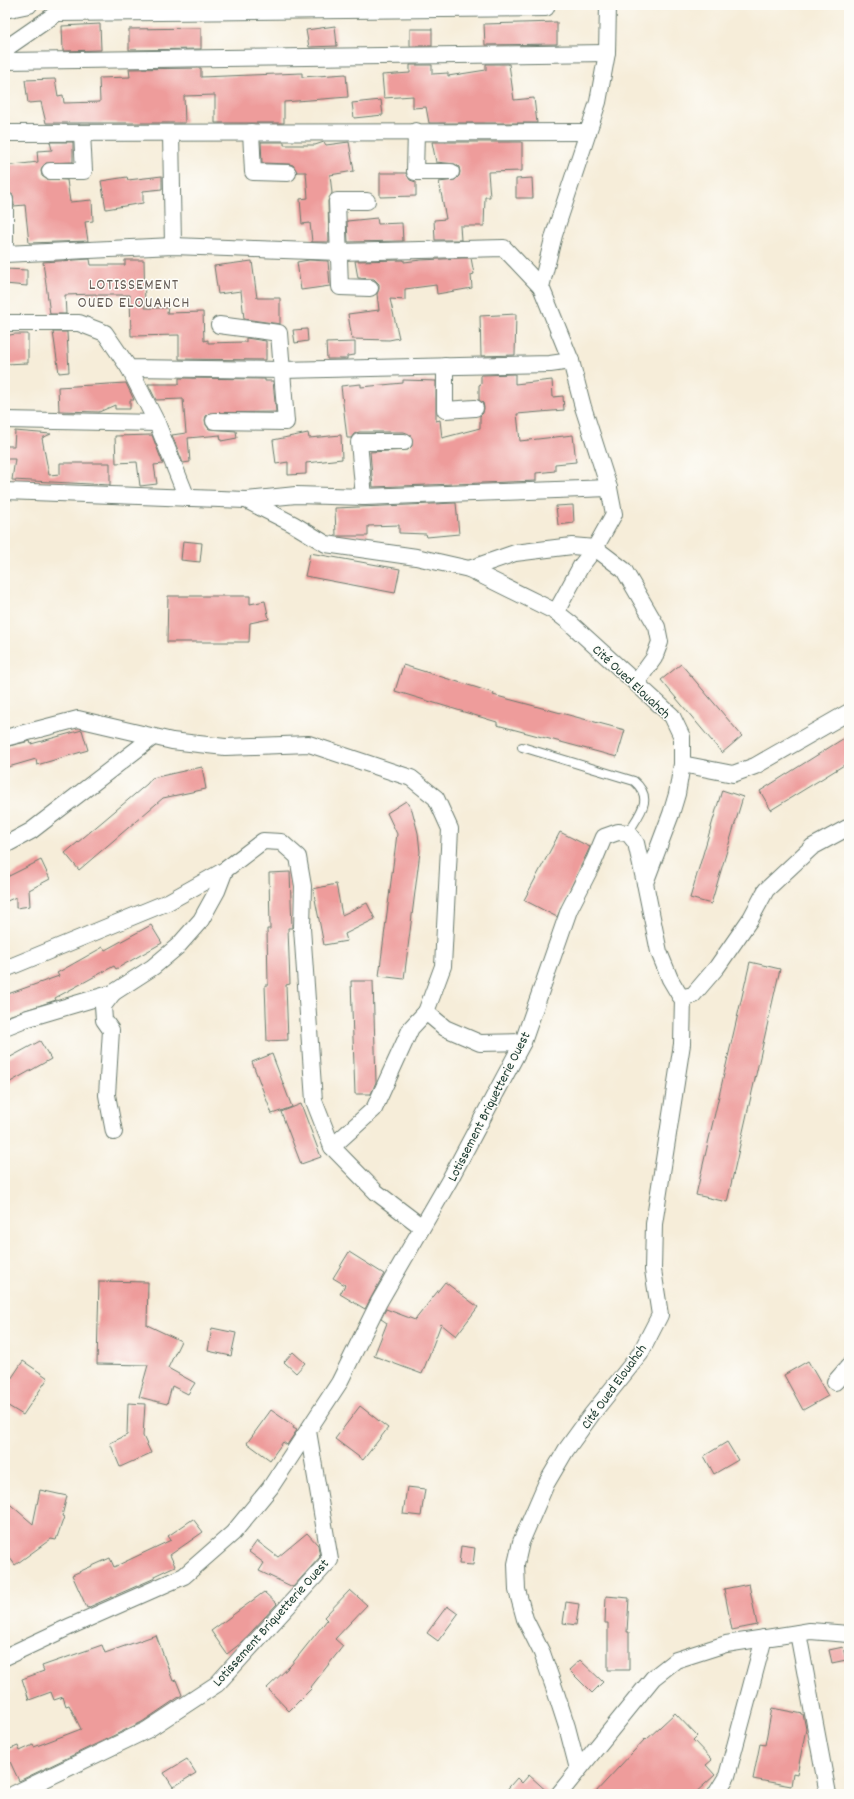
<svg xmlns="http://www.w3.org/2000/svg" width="854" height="1799" viewBox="0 0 854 1799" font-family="Dekko,sans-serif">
	<rect width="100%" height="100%" fill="#fdfcf7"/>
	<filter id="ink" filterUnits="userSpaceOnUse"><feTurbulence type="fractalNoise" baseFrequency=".025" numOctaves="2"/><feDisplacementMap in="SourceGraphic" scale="8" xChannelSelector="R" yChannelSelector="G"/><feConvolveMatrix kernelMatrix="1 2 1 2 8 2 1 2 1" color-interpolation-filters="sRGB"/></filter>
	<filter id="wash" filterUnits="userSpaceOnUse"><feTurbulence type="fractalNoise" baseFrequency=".012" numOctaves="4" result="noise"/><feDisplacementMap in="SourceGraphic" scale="16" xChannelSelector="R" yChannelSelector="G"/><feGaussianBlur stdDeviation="0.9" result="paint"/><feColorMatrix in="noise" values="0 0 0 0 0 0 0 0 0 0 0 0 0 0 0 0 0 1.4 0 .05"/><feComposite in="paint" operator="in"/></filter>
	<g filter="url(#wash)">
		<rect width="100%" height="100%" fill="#f6edd9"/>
		<g id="blocks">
			<g fill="#ee9c9b">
				<polygon points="557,22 557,44 485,45 484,24"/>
				<polygon points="100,24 101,50 63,51 62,26"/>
				<polygon points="335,26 337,46 309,47 306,30"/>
				<polygon points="201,28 201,49 129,50 129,29"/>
				<rect x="410" y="29" width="22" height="17"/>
				<polygon points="486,64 509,64 514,100 534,98 537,123 429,123 426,107 413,108 413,96 384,98 382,75 410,73 410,65 432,65 432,74 448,73 448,76 486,70"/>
				<polygon points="201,68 201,77 302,73 302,77 346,74 348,97 284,102 284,123 215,123 215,95 184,96 185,123 46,123 41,102 28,103 25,80 55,79 58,96 63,95 64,103 100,102 99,78 130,77 129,69"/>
				<polygon points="381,100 383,115 354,118 352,103"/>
				<polygon points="50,142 73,142 73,162 46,163 42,167 41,171 42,176 46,179 67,180 70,202 92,200 93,221 85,222 88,241 29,243 25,205 14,206 13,195 5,191 5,166 38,162 37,151 52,150"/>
				<polygon points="261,142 284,142 284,145 315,145 324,142 326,145 349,142 354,171 330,175 332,193 328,201 329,242 312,242 310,223 302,224 300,199 308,198 306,172 297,172 293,165 289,164 262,163"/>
				<polygon points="432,142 522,142 522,171 488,172 490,197 485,197 484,226 460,226 461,240 435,240 434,220 446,219 439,182 455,180 459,176 460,172 459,167 455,164 436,162"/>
				<polygon points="380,173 406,173 410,180 416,182 416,196 380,197"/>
				<polygon points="162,176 162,189 143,191 143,203 106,209 101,181 127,177 128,180"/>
				<polygon points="532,178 533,198 516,198 516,179"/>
				<polygon points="377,218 378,224 402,223 403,241 348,242 347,221"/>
				<polygon points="462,258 471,258 474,274 471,275 472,288 437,294 436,285 405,289 405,300 390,299 399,338 389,340 352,339 348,314 379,310 377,294 379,289 379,284 374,279 358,278 355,261 404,260 404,262 421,260"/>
				<polygon points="90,259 91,265 125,265 125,260 144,260 145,308 168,308 167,313 203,312 204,341 208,340 208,343 244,342 246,342 246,338 266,341 266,360 179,359 179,335 131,336 130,295 96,295 96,294 65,295 66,314 50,314 43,262"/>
				<polygon points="309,260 328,261 330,286 301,290 297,262"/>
				<polygon points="252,261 257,298 280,298 280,324 244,319 241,291 218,294 214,266"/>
				<polygon points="5,269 27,270 27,286 5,284"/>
				<polygon points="516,314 515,355 481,356 480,316"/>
				<polygon points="307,329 308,341 295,343 293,330"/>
				<polygon points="53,332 67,332 69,372 59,373"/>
				<polygon points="15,334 28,334 28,363 5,364 5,336"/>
				<polygon points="355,342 355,355 347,356 347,359 327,359 326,343"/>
				<polygon points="515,374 515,384 552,380 553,397 563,396 564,410 517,414 520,441 573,435 576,462 555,464 555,471 536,473 536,481 373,487 370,452 408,450 412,446 412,438 409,434 404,432 359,432 354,434 351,438 347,438 341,386 361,384 361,387 403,383 403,380 436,381 436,421 440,420 442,438 480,428 480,416 483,413 484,408 483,403 479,400 479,385 481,384 481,375"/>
				<polygon points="179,378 265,379 265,381 273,381 276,412 210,413 206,416 205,420 206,425 209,429 236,431 237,438 221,441 220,435 188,438 190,462 183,463 172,435 186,433 183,399 156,400 148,384 179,384"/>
				<polygon points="126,383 134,400 130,400 130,409 115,409 115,405 99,412 59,411 58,387"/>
				<polygon points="15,431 51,434 42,438 49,475 60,474 60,463 110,463 110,485 12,480 15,459 5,459 5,446 14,446"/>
				<polygon points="308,433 309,438 341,435 342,459 306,463 306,474 288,475 288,462 276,464 273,440"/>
				<polygon points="152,435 163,464 154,465 157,484 140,486 137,462 116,463 115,436"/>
				<polygon points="456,503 459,534 427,537 426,534 399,533 399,525 368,526 368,536 336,536 335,508"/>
				<polygon points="573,505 574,523 558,525 556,506"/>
				<polygon points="183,541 202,543 200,562 181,560"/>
				<polygon points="310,553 400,569 395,593 305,576"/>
				<polygon points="168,596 250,596 250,604 265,601 269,619 250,623 249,642 167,642"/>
				<polygon points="681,664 742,736 722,753 661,680"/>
				<polygon points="403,665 494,693 493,695 625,730 617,757 497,725 497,722 395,691"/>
				<polygon points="82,730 88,750 37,765 36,759 5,768 5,747 30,741 31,744"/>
				<polygon points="849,735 849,762 771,810 760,791"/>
				<polygon points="202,767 206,789 163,798 79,870 65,853 147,784 152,778"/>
				<polygon points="722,790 743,797 711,904 690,898"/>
				<polygon points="406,801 412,810 418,833 420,852 404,979 379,976 397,834 387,813"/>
				<polygon points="560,832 590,847 557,917 524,900"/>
				<polygon points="41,860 50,879 29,890 30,906 16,908 16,897 5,902 5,878"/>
				<polygon points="290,872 292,928 288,928 290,984 286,985 288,1040 267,1041 265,985 268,985 267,929 270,929 269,873"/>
				<polygon points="336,884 342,915 367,903 375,919 345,934 347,941 324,945 313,889"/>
				<polygon points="151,925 162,943 116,969 114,966 55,998 56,1000 5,1017 5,995 59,976 57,973 103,947 105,950"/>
				<polygon points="750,962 780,969 727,1202 696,1195"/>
				<polygon points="351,981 373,981 376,1082 371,1094 355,1094"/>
				<polygon points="40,1041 51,1059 5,1085 5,1060"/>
				<polygon points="272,1054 292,1107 272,1114 252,1062"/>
				<polygon points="301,1104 321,1157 301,1164 281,1112"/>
				<polygon points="349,1252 384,1274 365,1309 340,1294 345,1285 333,1278"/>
				<polygon points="99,1281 148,1282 147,1325 181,1341 168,1368 195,1383 188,1394 172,1386 167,1404 139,1397 148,1365 97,1364"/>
				<polygon points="445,1282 478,1307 456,1336 441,1324 422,1374 374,1356 387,1323 381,1319 386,1309 415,1320"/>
				<polygon points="212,1328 236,1333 231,1356 208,1351"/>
				<polygon points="293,1352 305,1363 296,1373 284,1362"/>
				<polygon points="23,1361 48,1378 23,1415 5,1404 5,1388"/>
				<polygon points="808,1361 828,1396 803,1410 784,1375"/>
				<polygon points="128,1403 145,1404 143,1436 151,1453 120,1467 110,1443 127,1435"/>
				<polygon points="360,1406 388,1428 363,1460 335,1439"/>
				<polygon points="271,1410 294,1426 293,1428 297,1430 287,1445 283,1442 270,1460 247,1443"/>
				<polygon points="727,1442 738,1460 714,1474 704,1456"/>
				<polygon points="407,1487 425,1489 421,1516 403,1514"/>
				<polygon points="40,1490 67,1496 62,1516 64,1517 56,1540 51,1539 15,1565 5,1551 5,1500 33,1524"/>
				<polygon points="193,1519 203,1532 170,1555 175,1566 154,1576 155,1578 87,1608 72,1575 110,1558 114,1567 171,1540 168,1536"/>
				<polygon points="307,1533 318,1545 320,1557 293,1587 259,1571 264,1563 249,1552 257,1541 278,1557"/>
				<polygon points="461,1546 475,1548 473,1565 459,1564"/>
				<polygon points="749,1584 757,1625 732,1630 724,1589"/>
				<polygon points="350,1590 367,1605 335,1639 343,1646 311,1687 312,1688 289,1711 267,1688 291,1665 327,1620 324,1617"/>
				<polygon points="264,1592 277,1604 241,1643 227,1654 211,1631"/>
				<polygon points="606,1596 629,1598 627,1632 629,1632 629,1670 608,1670 608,1623 605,1623"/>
				<polygon points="566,1602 579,1604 576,1625 563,1623"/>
				<polygon points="447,1606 458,1614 438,1641 427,1633"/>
				<polygon points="156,1635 173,1681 176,1680 182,1695 142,1722 19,1781 5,1751 18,1746 20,1751 33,1745 34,1747 81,1729 69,1705 66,1706 63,1697 54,1700 51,1692 29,1700 22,1679 44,1671 42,1666 102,1645 105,1653"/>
				<polygon points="843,1647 846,1660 832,1663 829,1650"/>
				<polygon points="580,1660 603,1682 592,1693 569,1670"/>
				<polygon points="772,1708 803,1714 806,1729 797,1774 793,1773 791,1786 753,1779 760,1744 765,1745"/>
				<polygon points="675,1713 697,1736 693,1740 712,1760 706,1765 715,1775 694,1794 594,1794 645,1739 646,1740"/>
				<polygon points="187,1759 196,1773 173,1787 164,1773"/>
				<polygon points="529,1775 550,1794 503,1794 517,1778 522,1783"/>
			</g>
		</g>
	</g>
	<g filter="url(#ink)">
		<use href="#blocks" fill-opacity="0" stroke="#6a7b6e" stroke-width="1"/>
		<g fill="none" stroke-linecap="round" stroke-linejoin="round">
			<defs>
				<path id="service" d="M522,747L634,781C655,799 639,814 628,833"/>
				<g id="minor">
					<polyline points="5,10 29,5"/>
					<polyline points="5,49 57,13 546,8"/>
					<polyline points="5,61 607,53"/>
					<polyline points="416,131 415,172 451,172"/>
					<polyline points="251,132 253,172 288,173"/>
					<polyline points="5,133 588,132"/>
					<polyline points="171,133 173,246"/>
					<polyline points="50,171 84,171 82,133"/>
					<polyline points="5,200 5,254"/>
					<polyline points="367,201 337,201 340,287 370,288"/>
					<polyline points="5,254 173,246 338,252 504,248 541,287"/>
					<polyline points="5,323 79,323 105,333 129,368 282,370 550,364 571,361"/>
					<polyline points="445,366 445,410 475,408"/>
					<polyline points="129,368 157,423 187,498"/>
					<polyline points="5,420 157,423"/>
					<polyline points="214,421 286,422 279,333 219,325"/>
					<polyline points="5,491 246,500 293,524 326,544 416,557 469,569 556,612 570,623 672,716 682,737 682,764 677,794 671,814 645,883 659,952 670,979 680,996 683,997 693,995 717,967 751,918 766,890 812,847 849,827"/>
					<polyline points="364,497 359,442 404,442"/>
					<polyline points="246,500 296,495 364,497 609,488"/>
					<polyline points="469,569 515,553 572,546 595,548 624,570 657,627 660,642 654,658 636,683"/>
					<polyline points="556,612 581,566 595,548 614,514 609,488 583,407 571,361 541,287 554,235 598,102 607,53 608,5"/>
					<polyline points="5,738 78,719 172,741 225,747 309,744 411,778 436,798 450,829 443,966 426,1012 445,1028 480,1043 523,1042"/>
					<polyline points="682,764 733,774 755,766 849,712"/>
					<polyline points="5,845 31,831 153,737"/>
					<polyline points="5,969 168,902 225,870 263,841 281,842 298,857 303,886 302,928 314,1101 332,1147 376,1192 422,1227"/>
					<polyline points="113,993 103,1006 104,1020 111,1030 107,1095 114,1132"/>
					<polyline points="5,1027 25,1019 113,993 153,967 178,946 201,920 217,891 225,870"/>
					<polyline points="332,1147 374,1109 411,1028 426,1012"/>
					<polyline points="835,1382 849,1366"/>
					<polyline points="798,1633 828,1794"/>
					<polyline points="5,1657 71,1626 184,1576 233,1533 270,1488 339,1383 379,1302 449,1181 523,1042 569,910 594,861 604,837 618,832 628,833 636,843 645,883"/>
					<polyline points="578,1769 567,1727 556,1693 542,1653 525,1619 517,1590 516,1564 521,1542 546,1484 566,1450 592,1414 640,1354 660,1315 653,1270 654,1224 682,1044 683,997"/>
					<polyline points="14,1794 147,1730 217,1684 330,1560 308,1431"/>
					<polyline points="559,1794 653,1678 676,1660 726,1644 798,1633 810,1631 849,1634"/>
					<polyline points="716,1794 727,1776 764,1638"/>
				</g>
			</defs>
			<use href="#service" stroke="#6a7b6e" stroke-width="10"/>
			<use href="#minor" stroke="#6a7b6e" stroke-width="18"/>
			<use href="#service" stroke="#fff" stroke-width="8"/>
			<use href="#minor" stroke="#fff" stroke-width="16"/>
		</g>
	</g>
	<g text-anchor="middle" stroke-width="3" stroke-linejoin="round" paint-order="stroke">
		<g font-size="14" fill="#1f3d34" stroke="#fdfcf7">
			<text transform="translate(632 681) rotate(43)" y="5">Cité Oued Elouahch</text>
			<text transform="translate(488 1106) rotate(-63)" y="5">Lotissement Briquetterie Ouest</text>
			<text transform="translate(613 1386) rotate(-54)" y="5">Cité Oued Elouahch</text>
			<text transform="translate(270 1622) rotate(-48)" y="5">Lotissement Briquetterie Ouest</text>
		</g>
		<g font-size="16" letter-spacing="1" fill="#675e58" stroke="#fdfcf7">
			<text x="134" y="289">LOTISSEMENT<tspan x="134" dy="18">OUED ELOUAHCH</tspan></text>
		</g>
	</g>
	<rect width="854" height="1799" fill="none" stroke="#fdfcf7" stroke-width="20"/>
</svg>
